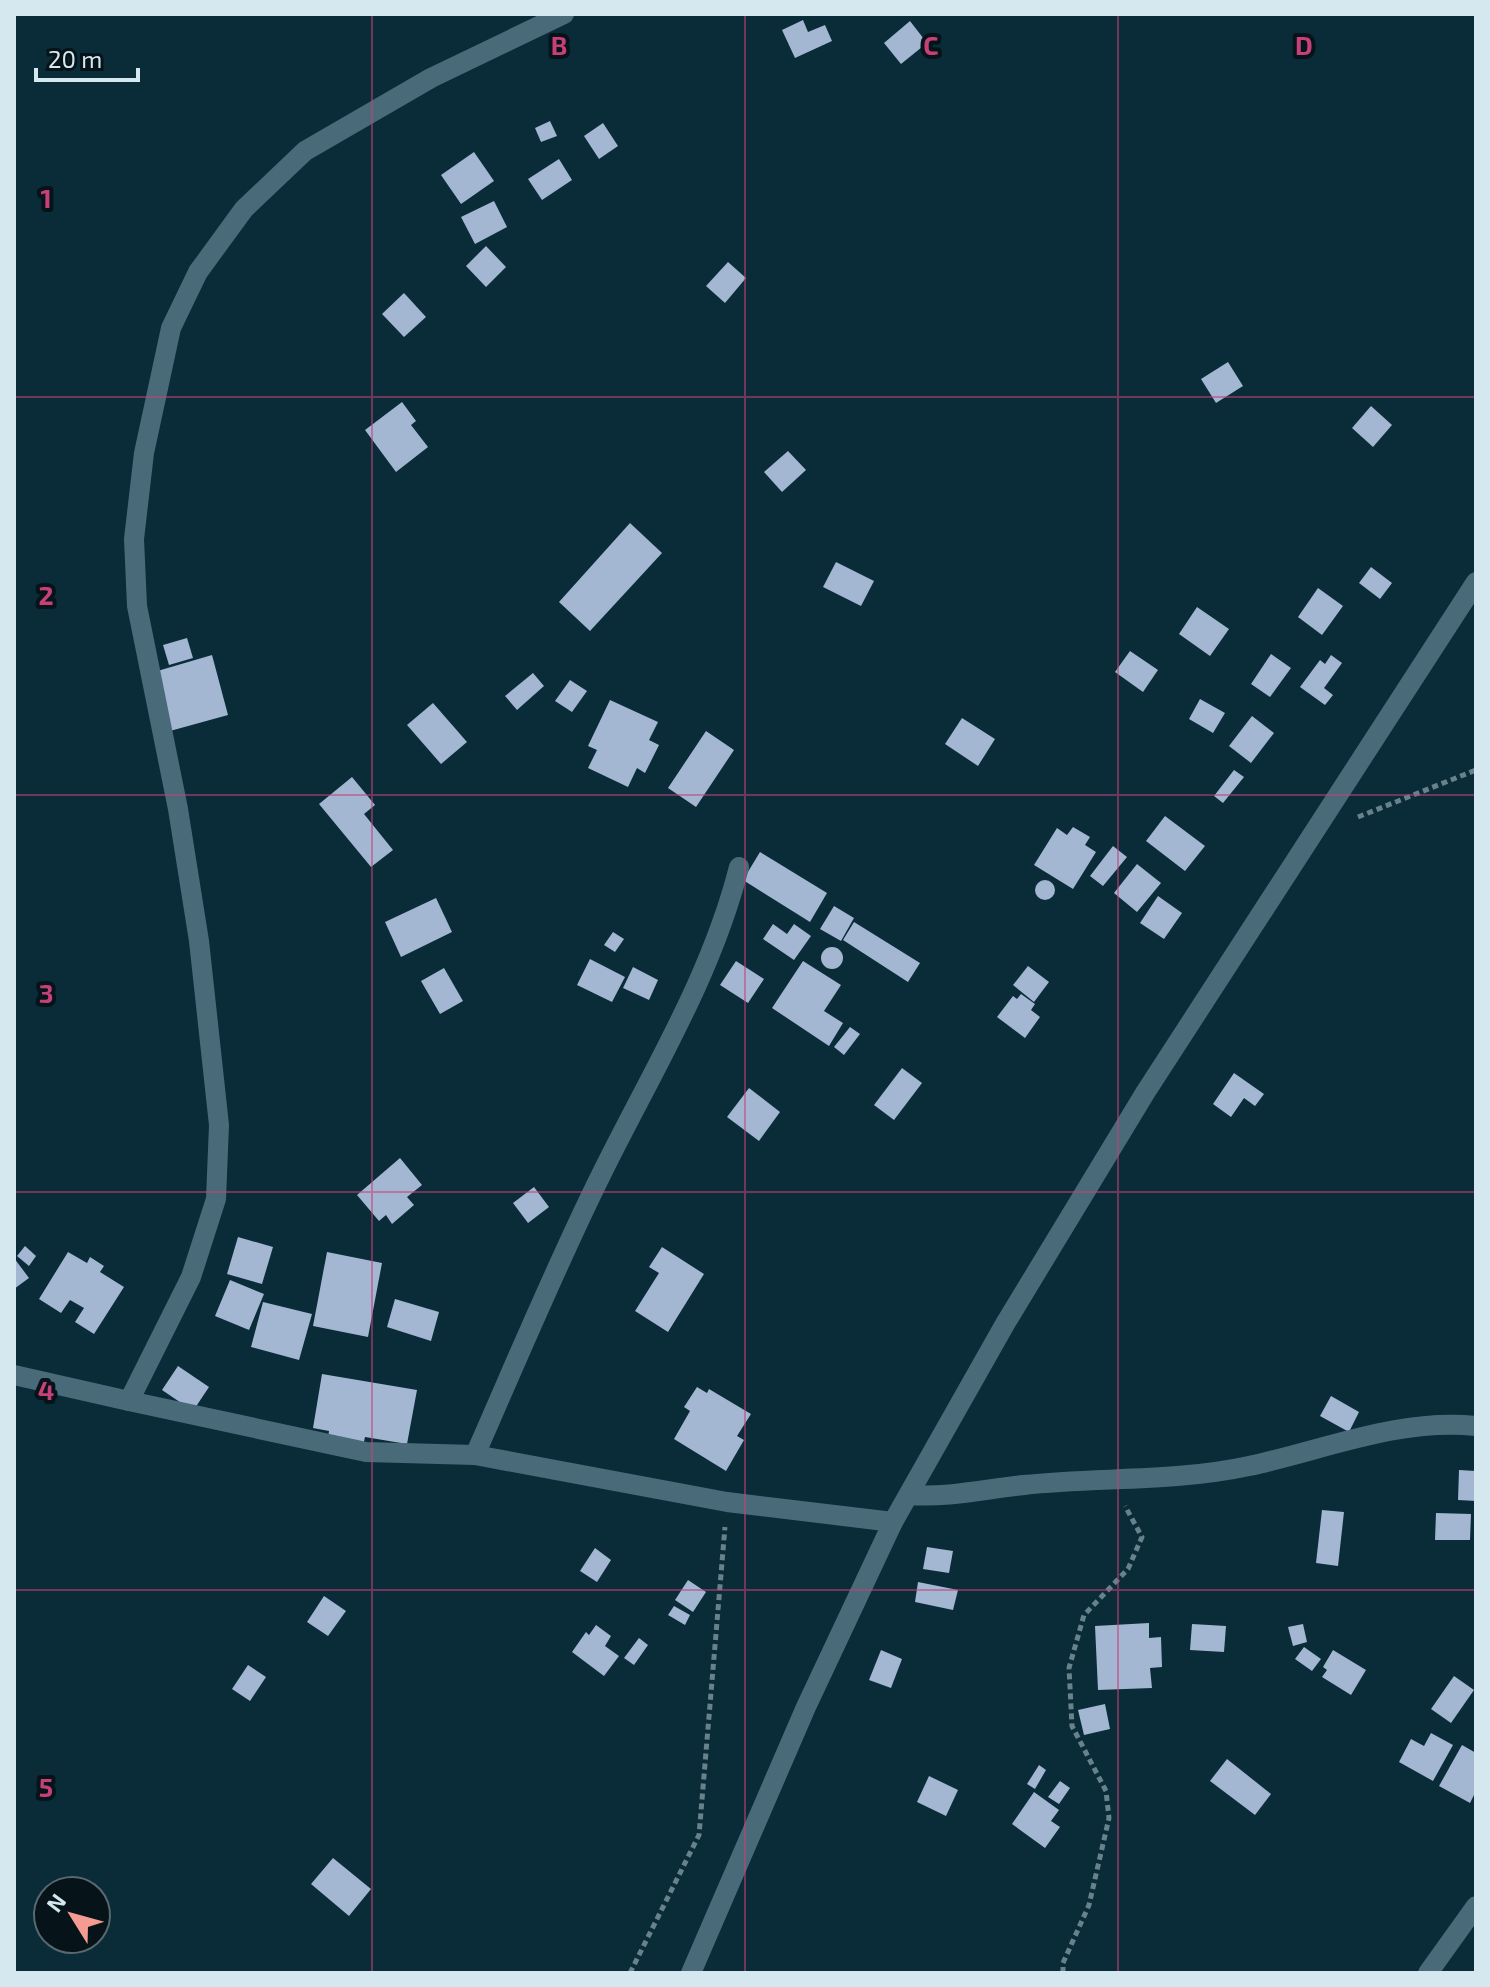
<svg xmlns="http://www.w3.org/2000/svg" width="1490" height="1987" viewBox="0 0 1490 1987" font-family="'Exo 2',sans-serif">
	<rect width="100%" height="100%" fill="#092c38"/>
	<g fill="#a3b6d2">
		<polygon points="803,20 808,32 825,25 832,41 795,58 782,30"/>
		<polygon points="910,21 927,43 901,64 884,43"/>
		<polygon points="550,121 557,136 541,142 535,128"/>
		<polygon points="603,123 618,146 599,159 584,136"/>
		<polygon points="474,152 494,181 461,204 441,175"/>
		<polygon points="559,159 572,180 542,200 528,179"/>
		<polygon points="494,201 507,227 475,244 461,217"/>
		<polygon points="486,246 506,267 486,287 466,266"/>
		<polygon points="728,262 746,278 725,303 706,286"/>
		<polygon points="404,293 426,317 404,337 382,314"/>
		<polygon points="1228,362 1243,386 1216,403 1201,379"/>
		<polygon points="402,402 416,421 411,425 428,447 396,472 365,430"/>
		<polygon points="1371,406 1392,425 1373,447 1352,428"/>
		<polygon points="788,451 806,470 782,492 764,472"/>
		<polygon points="630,523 662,553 590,631 559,602"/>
		<polygon points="836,562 874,581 861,606 823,587"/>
		<polygon points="1371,567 1392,583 1380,599 1359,583"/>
		<polygon points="1318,588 1343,606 1322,635 1298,617"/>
		<polygon points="1197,607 1229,629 1210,656 1179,634"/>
		<polygon points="187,638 193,658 169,665 163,645"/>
		<polygon points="1130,651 1158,670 1143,692 1115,672"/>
		<polygon points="1271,654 1291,668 1270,697 1251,684"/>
		<polygon points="212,655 228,715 170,731 154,672"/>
		<polygon points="1331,655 1342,663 1324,688 1333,695 1325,705 1300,687 1320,660 1325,664"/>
		<polygon points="533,673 544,686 517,710 505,696"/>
		<polygon points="570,680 587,691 572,712 555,701"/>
		<polygon points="1200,699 1225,713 1213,733 1189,719"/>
		<polygon points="610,700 658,722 649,740 659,745 645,773 637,768 628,787 588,768 597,750 588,746"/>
		<polygon points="433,703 467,742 441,764 407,725"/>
		<polygon points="1252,716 1274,733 1251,763 1229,746"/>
		<polygon points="962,718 995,739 978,766 945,744"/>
		<polygon points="706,731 734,750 696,807 668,788"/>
		<polygon points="1234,770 1244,777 1223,803 1214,796"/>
		<polygon points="352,777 375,805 364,814 393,850 371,867 319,804"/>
		<polygon points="1165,816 1205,846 1185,871 1146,841"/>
		<polygon points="1073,827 1090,837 1085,845 1096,852 1073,889 1034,865 1057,828 1067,835"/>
		<polygon points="1113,846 1127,857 1103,886 1090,876"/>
		<polygon points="760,852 827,893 810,922 743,880"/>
		<polygon points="1137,864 1161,883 1137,912 1114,893"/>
		<circle cx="1045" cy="890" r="10"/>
		<polygon points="1158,896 1182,913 1164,939 1140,923"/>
		<polygon points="436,898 452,932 401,957 385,922"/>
		<polygon points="834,906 854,918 841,941 820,929"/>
		<polygon points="854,922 920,963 908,982 843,940"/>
		<polygon points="773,924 787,934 794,924 811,936 794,960 763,939"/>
		<polygon points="613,932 624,939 615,952 604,945"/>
		<circle cx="832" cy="958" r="11"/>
		<polygon points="590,959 625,977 612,1002 577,985"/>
		<polygon points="736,961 764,979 748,1003 720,985"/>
		<polygon points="803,961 841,985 824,1011 843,1023 829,1046 772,1008"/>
		<polygon points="1028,966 1049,982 1034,1002 1013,985"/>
		<polygon points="633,967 658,980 649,1000 623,988"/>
		<polygon points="444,968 463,1001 440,1014 421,981"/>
		<polygon points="1021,994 1035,1004 1031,1010 1040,1017 1025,1038 997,1017 1013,996 1017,999"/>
		<polygon points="850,1027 860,1034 844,1055 834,1047"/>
		<polygon points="902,1068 922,1083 894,1120 874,1105"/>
		<polygon points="1234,1073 1264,1094 1255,1106 1244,1098 1231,1117 1213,1104"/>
		<polygon points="749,1088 780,1112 759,1141 727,1117"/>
		<polygon points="400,1158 422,1185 407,1197 414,1205 392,1224 386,1215 379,1221 357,1195"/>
		<polygon points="534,1187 549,1207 528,1223 513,1203"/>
		<polygon points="238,1237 273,1247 262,1284 227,1274"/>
		<polygon points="25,1246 36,1256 29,1266 17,1256"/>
		<polygon points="662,1247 704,1274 668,1332 635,1311 659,1273 649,1267"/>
		<polygon points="68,1252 87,1263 90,1257 104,1266 100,1272 124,1287 94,1334 75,1322 84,1308 70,1300 61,1313 39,1299"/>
		<polygon points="327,1252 382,1263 368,1337 313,1326"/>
		<polygon points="14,1258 29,1278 14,1289"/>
		<polygon points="230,1280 264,1294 249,1330 215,1316"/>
		<polygon points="395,1299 439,1312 431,1341 387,1327"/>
		<polygon points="263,1302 312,1314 299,1360 251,1347"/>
		<polygon points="178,1366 209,1387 193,1411 162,1390"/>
		<polygon points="322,1374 417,1390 407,1444 365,1437 363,1446 328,1439 329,1431 313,1428"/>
		<polygon points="697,1387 707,1393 709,1389 751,1414 737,1436 744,1440 726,1471 674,1439 690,1411 684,1407"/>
		<polygon points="1331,1396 1359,1412 1349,1432 1320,1416"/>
		<polygon points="1459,1470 1476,1471 1476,1501 1458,1500"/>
		<polygon points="1322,1510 1344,1512 1338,1566 1316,1563"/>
		<polygon points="1436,1513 1471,1514 1470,1540 1435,1540"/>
		<polygon points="927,1547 953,1551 949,1573 923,1569"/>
		<polygon points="595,1548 611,1560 597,1582 580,1571"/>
		<polygon points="688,1580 706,1592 693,1612 675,1600"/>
		<polygon points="918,1582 958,1590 953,1610 915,1602"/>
		<polygon points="324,1596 346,1611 328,1636 307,1622"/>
		<polygon points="674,1606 690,1615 685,1625 668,1615"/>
		<polygon points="1149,1623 1149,1638 1161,1637 1162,1667 1150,1668 1152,1688 1098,1690 1095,1626"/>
		<polygon points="1192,1624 1226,1626 1224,1652 1190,1650"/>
		<polygon points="1303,1624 1307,1642 1293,1646 1288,1627"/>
		<polygon points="596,1625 611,1636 605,1646 619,1656 604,1676 572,1652 586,1632 589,1635"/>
		<polygon points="639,1638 648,1645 634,1665 624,1658"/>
		<polygon points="1304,1647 1321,1659 1312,1671 1295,1659"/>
		<polygon points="881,1650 902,1659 891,1688 869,1680"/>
		<polygon points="1333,1650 1366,1670 1351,1695 1322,1677 1327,1670 1323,1667"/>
		<polygon points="248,1665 266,1677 250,1701 232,1689"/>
		<polygon points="1454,1676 1474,1690 1451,1723 1431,1709"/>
		<polygon points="1105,1704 1110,1729 1084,1735 1078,1710"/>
		<polygon points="1431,1733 1453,1745 1433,1781 1399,1762 1411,1739 1424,1746"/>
		<polygon points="1462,1745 1476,1753 1476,1791 1470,1803 1439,1786"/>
		<polygon points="1227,1759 1271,1794 1255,1815 1210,1781"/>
		<polygon points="1039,1765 1046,1770 1035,1789 1027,1784"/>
		<polygon points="929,1776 958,1790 946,1816 917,1802"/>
		<polygon points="1060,1781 1070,1788 1059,1804 1048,1797"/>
		<polygon points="1034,1792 1059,1810 1051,1821 1060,1827 1045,1848 1012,1824"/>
		<polygon points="333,1858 371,1889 349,1916 311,1884"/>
	</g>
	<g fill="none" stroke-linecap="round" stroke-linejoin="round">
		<g stroke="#67828c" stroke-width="5" stroke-dasharray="6 4" stroke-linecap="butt">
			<polyline points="1358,817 1476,770"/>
			<polyline points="630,1973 699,1835 725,1527"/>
			<polyline points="1063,1973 1063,1963 1089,1905 1109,1818 1106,1791 1072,1726 1069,1668 1084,1615 1128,1569 1142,1537 1125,1506"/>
		</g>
		<g stroke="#496b79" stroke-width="20">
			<polyline points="14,1375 129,1401 191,1277 216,1199 219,1125 199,941 178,809 137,606 134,539 144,453 171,328 198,272 244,209 305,151 431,78 564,14"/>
			<polyline points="129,1401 366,1452 475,1455 727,1502 893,1522"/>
			<path d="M475,1455C516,1362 555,1268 600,1177C650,1075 711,978 739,867"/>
			<path d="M909,1495C948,1498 985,1489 1024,1485C1099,1477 1175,1482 1249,1466C1324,1450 1398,1418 1476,1426"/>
			<polyline points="691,1973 806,1707 893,1522 1005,1324 1145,1093 1476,582"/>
			<polyline points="1428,1973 1476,1906"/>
		</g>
	</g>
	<path fill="none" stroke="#c64179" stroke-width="2" stroke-opacity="0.55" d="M372,14V1973M745,14V1973M1118,14V1973M14,397H1476M14,795H1476M14,1192H1476M14,1590H1476"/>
	<g font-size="26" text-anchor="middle" font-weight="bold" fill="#c64179" stroke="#061318" stroke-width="8" stroke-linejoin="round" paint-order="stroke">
		<text x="559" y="55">B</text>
		<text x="931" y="55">C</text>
		<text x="1304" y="55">D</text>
		<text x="46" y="208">1</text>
		<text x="46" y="605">2</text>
		<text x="46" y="1003">3</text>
		<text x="46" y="1400">4</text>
		<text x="46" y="1797">5</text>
	</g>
	<rect width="1490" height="1987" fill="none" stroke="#d5e7ef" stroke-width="32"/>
	<g transform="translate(72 1915) rotate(307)"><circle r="38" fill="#061318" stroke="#59686e" stroke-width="2"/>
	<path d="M0-6L14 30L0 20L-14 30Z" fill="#f59c92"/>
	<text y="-12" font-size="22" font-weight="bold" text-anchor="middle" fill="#d5e7ef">N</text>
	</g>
	<path d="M36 68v12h102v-12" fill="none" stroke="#d5e7ef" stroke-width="4"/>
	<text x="48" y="68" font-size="24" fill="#d5e7ef" stroke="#061318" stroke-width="6" paint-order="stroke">20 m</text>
</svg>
